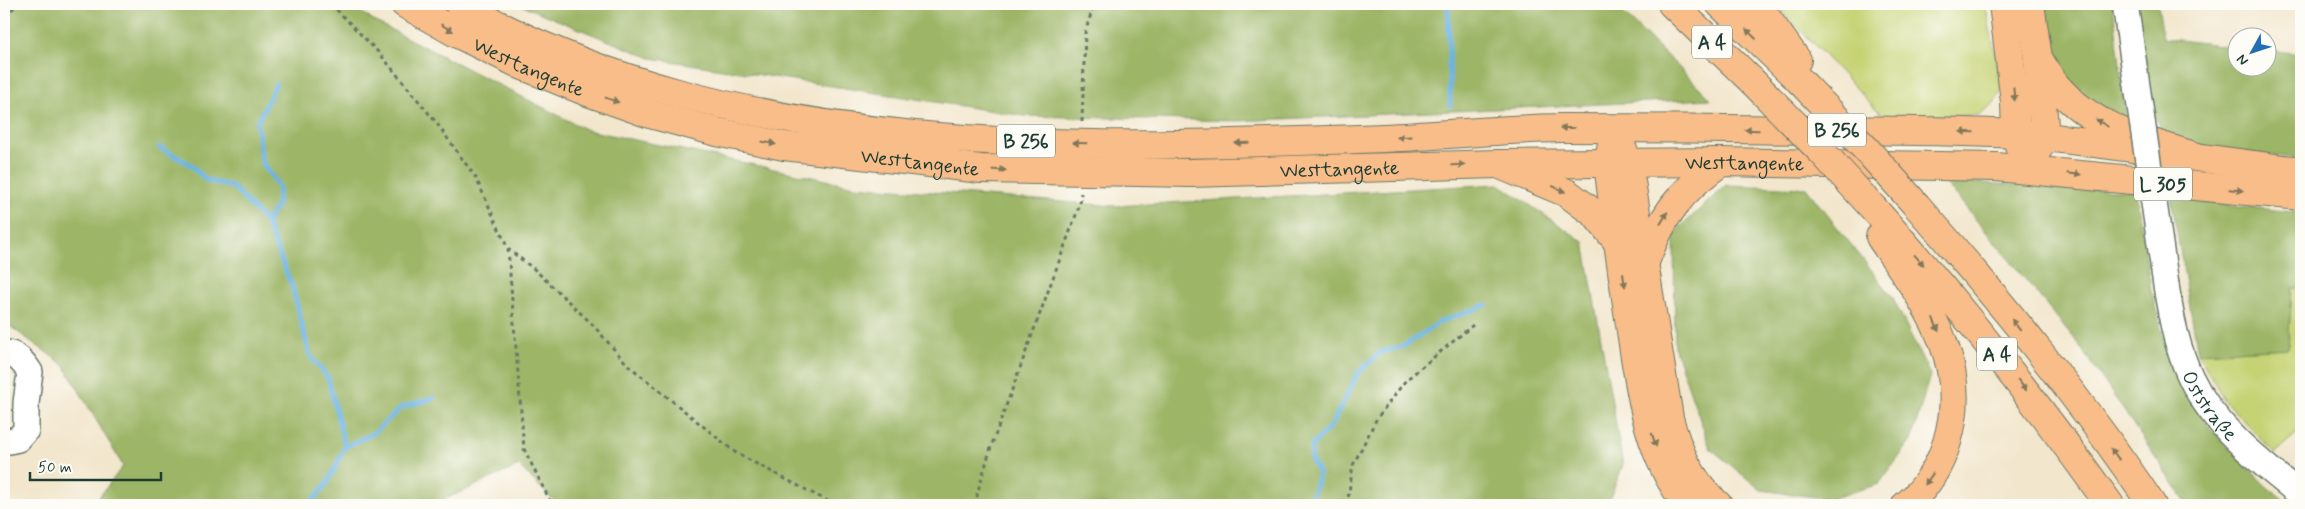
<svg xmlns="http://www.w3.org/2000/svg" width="2305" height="509" viewBox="0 0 2305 509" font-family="Mynerve,sans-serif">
	<rect width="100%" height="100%" fill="#fdfcf7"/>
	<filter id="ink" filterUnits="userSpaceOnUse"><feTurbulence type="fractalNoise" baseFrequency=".02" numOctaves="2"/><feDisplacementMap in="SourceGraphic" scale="10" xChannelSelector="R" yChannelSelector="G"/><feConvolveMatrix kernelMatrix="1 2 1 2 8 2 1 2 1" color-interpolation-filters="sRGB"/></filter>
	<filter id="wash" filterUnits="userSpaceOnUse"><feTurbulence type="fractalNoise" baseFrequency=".0096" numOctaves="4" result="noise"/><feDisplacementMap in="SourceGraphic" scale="20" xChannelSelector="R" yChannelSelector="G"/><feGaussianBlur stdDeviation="1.12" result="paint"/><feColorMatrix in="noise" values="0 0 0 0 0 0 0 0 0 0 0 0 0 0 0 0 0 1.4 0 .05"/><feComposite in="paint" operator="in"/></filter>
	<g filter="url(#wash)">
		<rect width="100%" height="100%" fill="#f2e6cc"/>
		<g fill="#c6d374" stroke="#728854">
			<polygon points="1775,4 1985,4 2002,89 1994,103 1979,115 1883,116"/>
			<polygon points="2292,288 2301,289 2301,430 2274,453 2225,401 2198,353 2288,348"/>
		</g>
		<g fill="#9cb566" stroke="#5e794d">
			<polygon points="4,4 350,4 372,20 587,130 855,186 1115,206 1499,184 1584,242 1623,465 1607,505 558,505 519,466 432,505 93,505 123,466 64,365 4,322"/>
			<polygon points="518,4 1440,4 1464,7 1463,4 1614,4 1711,99 1237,121 1025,116 651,58"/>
			<path d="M2041,4H2113L2126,119C2093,102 2061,87 2048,49C2043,36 2043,18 2041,4Z"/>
			<polygon points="2133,4 2158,4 2163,38 2237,47 2238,68 2268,68 2268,50 2301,54 2301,159 2202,147 2165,137 2146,101"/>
			<polygon points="1944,181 2136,191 2151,291 2170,362 2210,428 2265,485 2289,505 2188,505 2078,343"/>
			<polygon points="1726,185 1806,188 1892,296 1930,375 1911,441 1879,484 1830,499 1761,490 1710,448 1675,349 1674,233"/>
			<polygon points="2171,198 2301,213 2301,289 2292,288 2288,348 2198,353"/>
		</g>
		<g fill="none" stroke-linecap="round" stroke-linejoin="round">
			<g stroke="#6bb4e3" stroke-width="5">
				<polyline points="1448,4 1450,105"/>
				<polyline points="159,147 191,165 206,180 233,187 266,222 292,286 310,356 328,378 345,447 328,482 309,505"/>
				<polyline points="266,222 277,206 279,187 262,162 257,123 276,84"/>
				<polyline points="345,447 374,433 402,407 434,398"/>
				<polyline points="1308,505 1310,503 1319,474 1311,459 1312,445 1331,426 1358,373 1381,352 1404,346 1440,322 1486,305"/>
			</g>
		</g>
	</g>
	<g filter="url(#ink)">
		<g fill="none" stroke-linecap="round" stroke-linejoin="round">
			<defs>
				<g id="minor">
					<polyline points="2125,4 2129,31"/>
					<path id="s1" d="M2166,285C2171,317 2177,349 2191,378C2214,427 2260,462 2301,495"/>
					<path d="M4,353C16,352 24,363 30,372L26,403V430L18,439L4,442"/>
				</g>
				<g id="major">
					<path id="s2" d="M405,4L458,34L521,65L585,91L650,114L717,132L784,146L981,169L1190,173L1498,164L1721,162L1996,167L2301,196"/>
					<path d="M459,4C736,161 1076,150 1384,138C1444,135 1503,129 1562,128C1647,128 1731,129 1816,130C1881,131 1947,130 2013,134C2109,142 2205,160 2301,171"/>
				</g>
				<g id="highway">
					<polyline points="1672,4 1752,81"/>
					<polyline points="1720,4 1799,80"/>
					<polyline points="1757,4 1797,60"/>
					<polyline points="2003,4 2015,102 2016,135 2026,169"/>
					<path d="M2038,58C2045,69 2051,81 2060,90C2095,129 2148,141 2197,157"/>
					<path d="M1615,129L1628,163L1669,418C1678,452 1691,481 1718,505"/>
					<path d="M1615,129L1608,163C1614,215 1621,266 1629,318C1639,381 1645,454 1688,505"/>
					<polyline points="1498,164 1567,193 1595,214 1617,241"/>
					<polyline points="2026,169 2045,137 2038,58 2030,4"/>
					<path d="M1917,206C2000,301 2082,400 2152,505"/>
					<path d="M1875,210C1959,304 2037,403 2110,505"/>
					<path d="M1880,237C1924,302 1972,360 1947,442C1940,466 1925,490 1906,505"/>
					<path d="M1645,262C1662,216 1680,191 1721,162"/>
				</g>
			</defs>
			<use href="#minor" stroke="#697869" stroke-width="28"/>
			<use href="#major" stroke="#697869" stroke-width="30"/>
			<use href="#highway" stroke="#697869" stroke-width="30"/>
			<g stroke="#697869" stroke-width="3" stroke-dasharray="4 4" stroke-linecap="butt">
				<polyline points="331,4 380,54 435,121 476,178 508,249 534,269 592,324 628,365 736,453 835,505"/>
				<polyline points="4,14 20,4"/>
				<polyline points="1082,122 1085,33 1094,4"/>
				<polyline points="508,249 524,449 552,505"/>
				<polyline points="979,505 977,494 991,447 1080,204 1081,193"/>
				<polyline points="1347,505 1353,465 1377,418 1406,380 1473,325"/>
			</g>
			<use href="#minor" stroke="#fff" stroke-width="25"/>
			<use href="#major" stroke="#f8bd89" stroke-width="28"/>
			<use href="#highway" stroke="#f8bd89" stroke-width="28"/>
			<defs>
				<polyline id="minor-bridge" points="2129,31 2166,285"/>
				<g id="highway-bridge">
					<polyline points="1799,80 1866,149 1917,206"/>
					<polyline points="1752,81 1823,153 1875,210"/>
				</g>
			</defs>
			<use href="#minor-bridge" stroke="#697869" stroke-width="28" stroke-linecap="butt"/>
			<use href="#highway-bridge" stroke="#697869" stroke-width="30" stroke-linecap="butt"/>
			<use href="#minor-bridge" stroke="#fff" stroke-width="25"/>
			<use href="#highway-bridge" stroke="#f8bd89" stroke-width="28"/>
		</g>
		<defs><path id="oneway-solid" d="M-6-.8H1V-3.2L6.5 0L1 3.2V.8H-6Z" transform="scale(1.25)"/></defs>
		<g fill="#81775a">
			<use href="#oneway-solid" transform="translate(447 28) rotate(30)"/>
			<use href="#oneway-solid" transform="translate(1751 34) rotate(-136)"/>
			<use href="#oneway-solid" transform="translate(2014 94) rotate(84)"/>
			<use href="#oneway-solid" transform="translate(612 100) rotate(19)"/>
			<use href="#oneway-solid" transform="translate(2102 123) rotate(-148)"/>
			<use href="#oneway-solid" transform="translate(1567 128) rotate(-180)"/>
			<use href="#oneway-solid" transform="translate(1752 130) rotate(-179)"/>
			<use href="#oneway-solid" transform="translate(1967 132) rotate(-178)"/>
			<use href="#oneway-solid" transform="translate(1404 137) rotate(177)"/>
			<use href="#oneway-solid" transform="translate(769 143) rotate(12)"/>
			<use href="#oneway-solid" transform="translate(1080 143) rotate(-178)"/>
			<use href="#oneway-solid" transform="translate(1242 143) rotate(179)"/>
			<use href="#oneway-solid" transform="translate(1458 165) rotate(-1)"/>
			<use href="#oneway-solid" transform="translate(999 170) rotate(1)"/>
			<use href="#oneway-solid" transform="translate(2074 174) rotate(6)"/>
			<use href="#oneway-solid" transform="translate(1559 189) rotate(25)"/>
			<use href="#oneway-solid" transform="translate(2236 190) rotate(5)"/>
			<use href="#oneway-solid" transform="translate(1664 218) rotate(-59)"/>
			<use href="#oneway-solid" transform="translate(1919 260) rotate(48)"/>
			<use href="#oneway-solid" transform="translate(1624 280) rotate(81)"/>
			<use href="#oneway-solid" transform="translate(1936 325) rotate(67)"/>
			<use href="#oneway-solid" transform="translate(2016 325) rotate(-128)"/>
			<use href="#oneway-solid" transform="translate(2022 385) rotate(52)"/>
			<use href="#oneway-solid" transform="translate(1654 440) rotate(71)"/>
			<use href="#oneway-solid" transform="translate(2115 454) rotate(-126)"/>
			<use href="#oneway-solid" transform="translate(1929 479) rotate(125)"/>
		</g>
	</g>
	<g text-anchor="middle" stroke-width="4.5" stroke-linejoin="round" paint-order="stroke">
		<g fill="#fdfcf7" stroke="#62766e" stroke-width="1">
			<rect x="1692" y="25.5" width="40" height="33" rx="4"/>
			<rect x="1808" y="113.5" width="58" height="33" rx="4"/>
			<rect x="997" y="124.5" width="58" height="33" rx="4"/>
			<rect x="2134" y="167.5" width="58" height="33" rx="4"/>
			<rect x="1977" y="337.5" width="40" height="33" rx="4"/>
		</g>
		<g font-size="19" font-weight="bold" fill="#1f3d34">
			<text x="1712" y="49">A 4</text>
			<text x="1837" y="137">B 256</text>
			<text x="1026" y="148">B 256</text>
			<text x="2163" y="191">L 305</text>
			<text x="1997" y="361">A 4</text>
		</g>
		<g font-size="20" fill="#1f3d34" stroke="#fdfcf7">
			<text dy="7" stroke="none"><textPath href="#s2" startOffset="139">Westtangente</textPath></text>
			<text dy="7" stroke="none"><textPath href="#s2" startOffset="544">Westtangente</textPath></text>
			<text dy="7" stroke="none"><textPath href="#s2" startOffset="1369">Westtangente</textPath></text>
			<text dy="7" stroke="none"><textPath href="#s2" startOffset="964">Westtangente</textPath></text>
			<text dy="7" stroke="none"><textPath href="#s1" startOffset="130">Oststraße</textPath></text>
		</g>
	</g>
	<rect width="2305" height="509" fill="none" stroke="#fdfcf7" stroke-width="20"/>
	<g transform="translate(2252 52) rotate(230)"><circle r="24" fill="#fdfcf7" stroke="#a4b0a9"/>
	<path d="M0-4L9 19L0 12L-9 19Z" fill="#1f6fb2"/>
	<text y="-8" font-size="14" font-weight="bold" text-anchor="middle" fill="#1f3d34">N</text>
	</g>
	<path d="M30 472v8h131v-8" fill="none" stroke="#1f3d34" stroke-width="2.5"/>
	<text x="38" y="472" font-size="15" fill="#1f3d34" stroke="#fdfcf7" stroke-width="4" paint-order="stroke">50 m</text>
</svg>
